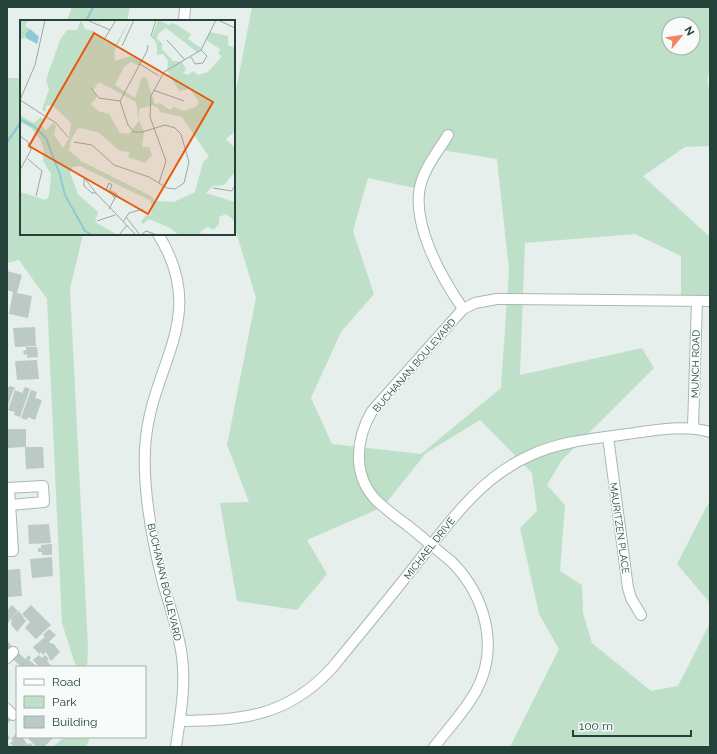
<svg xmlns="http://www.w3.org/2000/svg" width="717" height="754" viewBox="0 0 717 754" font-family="Raleway,sans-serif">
	<rect width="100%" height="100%" fill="#e6efeb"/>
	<g fill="#bfe0c8" fill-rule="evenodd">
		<polygon points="72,7 130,7 127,21 67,21"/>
		<path d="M252,7H710V68L707,80L710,96V146L685,147L643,176L710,237V303H681V256L635,234L525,243L520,375L642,348L654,368L562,460L547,485L565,505L560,571L582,585L583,613L592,643L651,691L678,686L710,623V747H510L559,649L539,614L520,528L537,511L532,473L480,420L426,453L383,507L307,540L327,574L297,610L237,601L220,503L249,502L227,445L256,298L234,225V100ZM669,24H693V48H669ZM441,150L497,159L509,270L501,388L421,454L332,444L311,398L341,332L374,294L353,231L368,178L419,189Z"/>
		<polygon points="7,78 21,78 21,234 83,234 70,289 88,648 87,667 76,667 62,623 47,299 19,260 7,263"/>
		<polygon points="710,500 710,603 677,564"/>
		<polygon points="64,737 90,737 86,747 53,747"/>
	</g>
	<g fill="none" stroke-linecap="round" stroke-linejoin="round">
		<g stroke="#8ec9d4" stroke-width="2.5">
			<polyline points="86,21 93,7"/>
			<polyline points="7,142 21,122"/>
		</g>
	</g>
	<g fill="#bbcac4">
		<polygon points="7,271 22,275 17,293 32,296 28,318 9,314 13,292 7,290"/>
		<polygon points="35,327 36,346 15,347 13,328"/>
		<polygon points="26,347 37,347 38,357 27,358 27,354 24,355 23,351 26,350"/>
		<polygon points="37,360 39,379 17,380 15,361"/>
		<polygon points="10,386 16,388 14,389 7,408 7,388"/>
		<polygon points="25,387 30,389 20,417 14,415 15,412 8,410 15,390 22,393"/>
		<polygon points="31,390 37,392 35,398 42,400 35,420 28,417 27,420 21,418"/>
		<polygon points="7,429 26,429 26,447 43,447 44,468 26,469 25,447 7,448"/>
		<polygon points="49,524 51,543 29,544 28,525"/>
		<polygon points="52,544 52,555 42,555 42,552 38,552 38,548 41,548 41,545"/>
		<polygon points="52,557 53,576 32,578 30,559"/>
		<polygon points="20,569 22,596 7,597 7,570"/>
		<polygon points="12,605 18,611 9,620 10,621 7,624 7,611"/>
		<polygon points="31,605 51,625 36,639 25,628 30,622 22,614"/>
		<polygon points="19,611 26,621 17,632 12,626 11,623 12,621 10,619"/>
		<polygon points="49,629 56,635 49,642 52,644 53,643 60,652 51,661 46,652 43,655 41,652 39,654 33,647 45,637 43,635"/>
		<polygon points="7,641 12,646 7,651"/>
		<polygon points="19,653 25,659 29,655 31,658 29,660 38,667 21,667 13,659"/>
		<polygon points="39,655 42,658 45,655 49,659 47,661 52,667 39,667 33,660"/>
		<polygon points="7,713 12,719 7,724"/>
		<polygon points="17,733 17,737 22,737 28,745 30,743 34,747 11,747 13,746 10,743 13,741 11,739"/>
		<polygon points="7,734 10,738 7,741 10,747 7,747"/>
		<polygon points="27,737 54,737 44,747 36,747"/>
	</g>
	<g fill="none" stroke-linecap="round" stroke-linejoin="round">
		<defs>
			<g id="minor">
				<polyline points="184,21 185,7"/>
				<path d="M448,135C439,150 427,164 422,180C408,219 441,277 463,309"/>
				<path d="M158,234C211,319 149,365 145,449C143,493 152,540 163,583C170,608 179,632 182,657C186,687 180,717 176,747"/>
				<polyline points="693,427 697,301"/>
				<polyline points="608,437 628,588 631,598 641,615"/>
				<polyline points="7,488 43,486 44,502 10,505"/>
				<polyline points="7,551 13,551 9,488"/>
				<polyline points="7,658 13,652"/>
				<polyline points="7,709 13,715"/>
				<path d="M180,721C243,720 287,717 332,668C360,634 387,601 414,567C449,523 479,478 531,455C559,442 590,439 620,435C650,431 681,424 710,432"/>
				<path d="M434,747C448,729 465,711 476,691C500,647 485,596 452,562C437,550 422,537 407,525C397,518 387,510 378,502C352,477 355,440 372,411L463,309L475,303L497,299L710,301"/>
			</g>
		</defs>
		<use href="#minor" stroke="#a8b8b2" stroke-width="12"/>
		<use href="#minor" stroke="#fff" stroke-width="10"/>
	</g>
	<g text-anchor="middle" stroke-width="3" stroke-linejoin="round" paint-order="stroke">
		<g font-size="10" fill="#24423a" stroke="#f7fbf9">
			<text transform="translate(695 364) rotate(-89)" y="4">MUNCH ROAD</text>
			<text transform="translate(414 365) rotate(-49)" y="4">BUCHANAN BOULEVARD</text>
			<text transform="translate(620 528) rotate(82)" y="4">MAURITZEN PLACE</text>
			<text transform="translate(429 548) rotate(-52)" y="4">MICHAEL DRIVE</text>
			<text transform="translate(165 582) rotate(77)" y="4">BUCHANAN BOULEVARD</text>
		</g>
	</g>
	<g transform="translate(20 20)">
		<rect width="215" height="215" fill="#e6efeb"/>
		<path d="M0,0H8L5,6L10,9L5,14L6,18L0,19ZM61,0L65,9L74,11L86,22L95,25L110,0L94,32L95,41L111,36L122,41L119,46L111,42L104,47L95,65L115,78L122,57H126L135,84L140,83L150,90L154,87L164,91L177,86L179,82L170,69L159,71L147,51L148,41L143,34L137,35V25L134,19H131L138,0L149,5L152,3L157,5L171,14L168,19L181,28L178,33L146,8L138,14L137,19L142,23V29L153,41L162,42L166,49L163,53L168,55L173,51L178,55L188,52L202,36L198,34L200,29L186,20L190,12L208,16V25L215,28V111L206,119L215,128V152L204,165L193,166L186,173L215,182V201L206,194L199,197V204L193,210L188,207L181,211L180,215H159L150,208L129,199L123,204L121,202L125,196L130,195L132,190L131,181L60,146L52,147L50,153L58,174L78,192L75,202L98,215H0V172L26,180L29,176L31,154L23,141L24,129L20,119L11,108L0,102V95L14,103L21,97L23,100L21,105L26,110L33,103L36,105L34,115L43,128L49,118L51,103L32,85L26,86V92L22,90L29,69L26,60L40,20L47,10H57ZM79,62L116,82L119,101L109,114L100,113L89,94L78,91L71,84L77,77L73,70ZM132,85L138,88L140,92L162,97L189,137L183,142L175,172L154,182L135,181L131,176L61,141L49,130L51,120L57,109L61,108L79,113L100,131L110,132L108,137L125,143L132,135L129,127H122L124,112L119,100V89Z" fill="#bfe0c8" fill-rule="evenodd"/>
		<path d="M10,9L19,17L17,24L6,18L5,14Z" fill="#8ec9d4"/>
		<path fill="none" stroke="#8ec9d4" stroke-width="2" d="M0,99L15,107L26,118L40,155L45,175L65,211L72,215"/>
		<path fill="none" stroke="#98aaa4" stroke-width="1" d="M67,0L90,10M198,0L215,8M131,16L136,0M85,18L96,0M147,20L165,40M102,26L114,0M171,37L175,44L183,43L187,36L181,30M120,44L139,56M71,68L79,78L100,81M133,70L164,81M0,80L15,45L25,0M0,80L36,103L48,117M0,116L8,122L11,130L0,150M54,122L72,125L94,145L129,157L147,168L155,169L164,163L169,142L161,114L155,108L145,105L122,112H114L108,105L100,81L127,31L128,25M8,139L22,151L16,176M64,159L66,160L76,173H72L64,166ZM139,163L146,141L130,97L131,76L144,52L181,30L196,0M193,168L212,171L215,165M89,170L97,174L89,189M90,170L92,165L89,163L86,170L92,174L95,179M76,173L116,215M106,197L120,215M77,201L95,195M103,202L109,193L123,189M99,215L107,205M121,215L126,211L137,215"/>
		<path fill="#e8590c" fill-opacity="0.15" stroke="#e8590c" stroke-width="2" d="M74,13L193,82L128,194L9,126Z"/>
		<rect width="215" height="215" fill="none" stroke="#24423a" stroke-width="2"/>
	</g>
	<rect width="717" height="754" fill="none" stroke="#24423a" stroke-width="16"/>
	<rect x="16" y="666" width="130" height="72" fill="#f7fbf9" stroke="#a3b1ad"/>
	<rect x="24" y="679" width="20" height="6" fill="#ffffff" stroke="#a3b1ad"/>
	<text x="52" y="686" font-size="12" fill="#24423a">Road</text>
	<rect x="24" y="696" width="20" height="12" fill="#bfe0c8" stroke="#a3b1ad"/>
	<text x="52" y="706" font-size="12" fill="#24423a">Park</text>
	<rect x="24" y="716" width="20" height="12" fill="#bbcac4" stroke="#a3b1ad"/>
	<text x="52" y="726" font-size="12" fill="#24423a">Building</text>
	<g transform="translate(681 36) rotate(60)"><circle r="19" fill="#f7fbf9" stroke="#a3b1ad"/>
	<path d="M0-3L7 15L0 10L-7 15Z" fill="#f4845f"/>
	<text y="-6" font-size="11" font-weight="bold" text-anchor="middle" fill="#24423a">N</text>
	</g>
	<path d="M573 730v6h118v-6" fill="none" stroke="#24423a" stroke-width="2"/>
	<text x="579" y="730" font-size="12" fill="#24423a" stroke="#f7fbf9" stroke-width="3" paint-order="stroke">100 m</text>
</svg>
